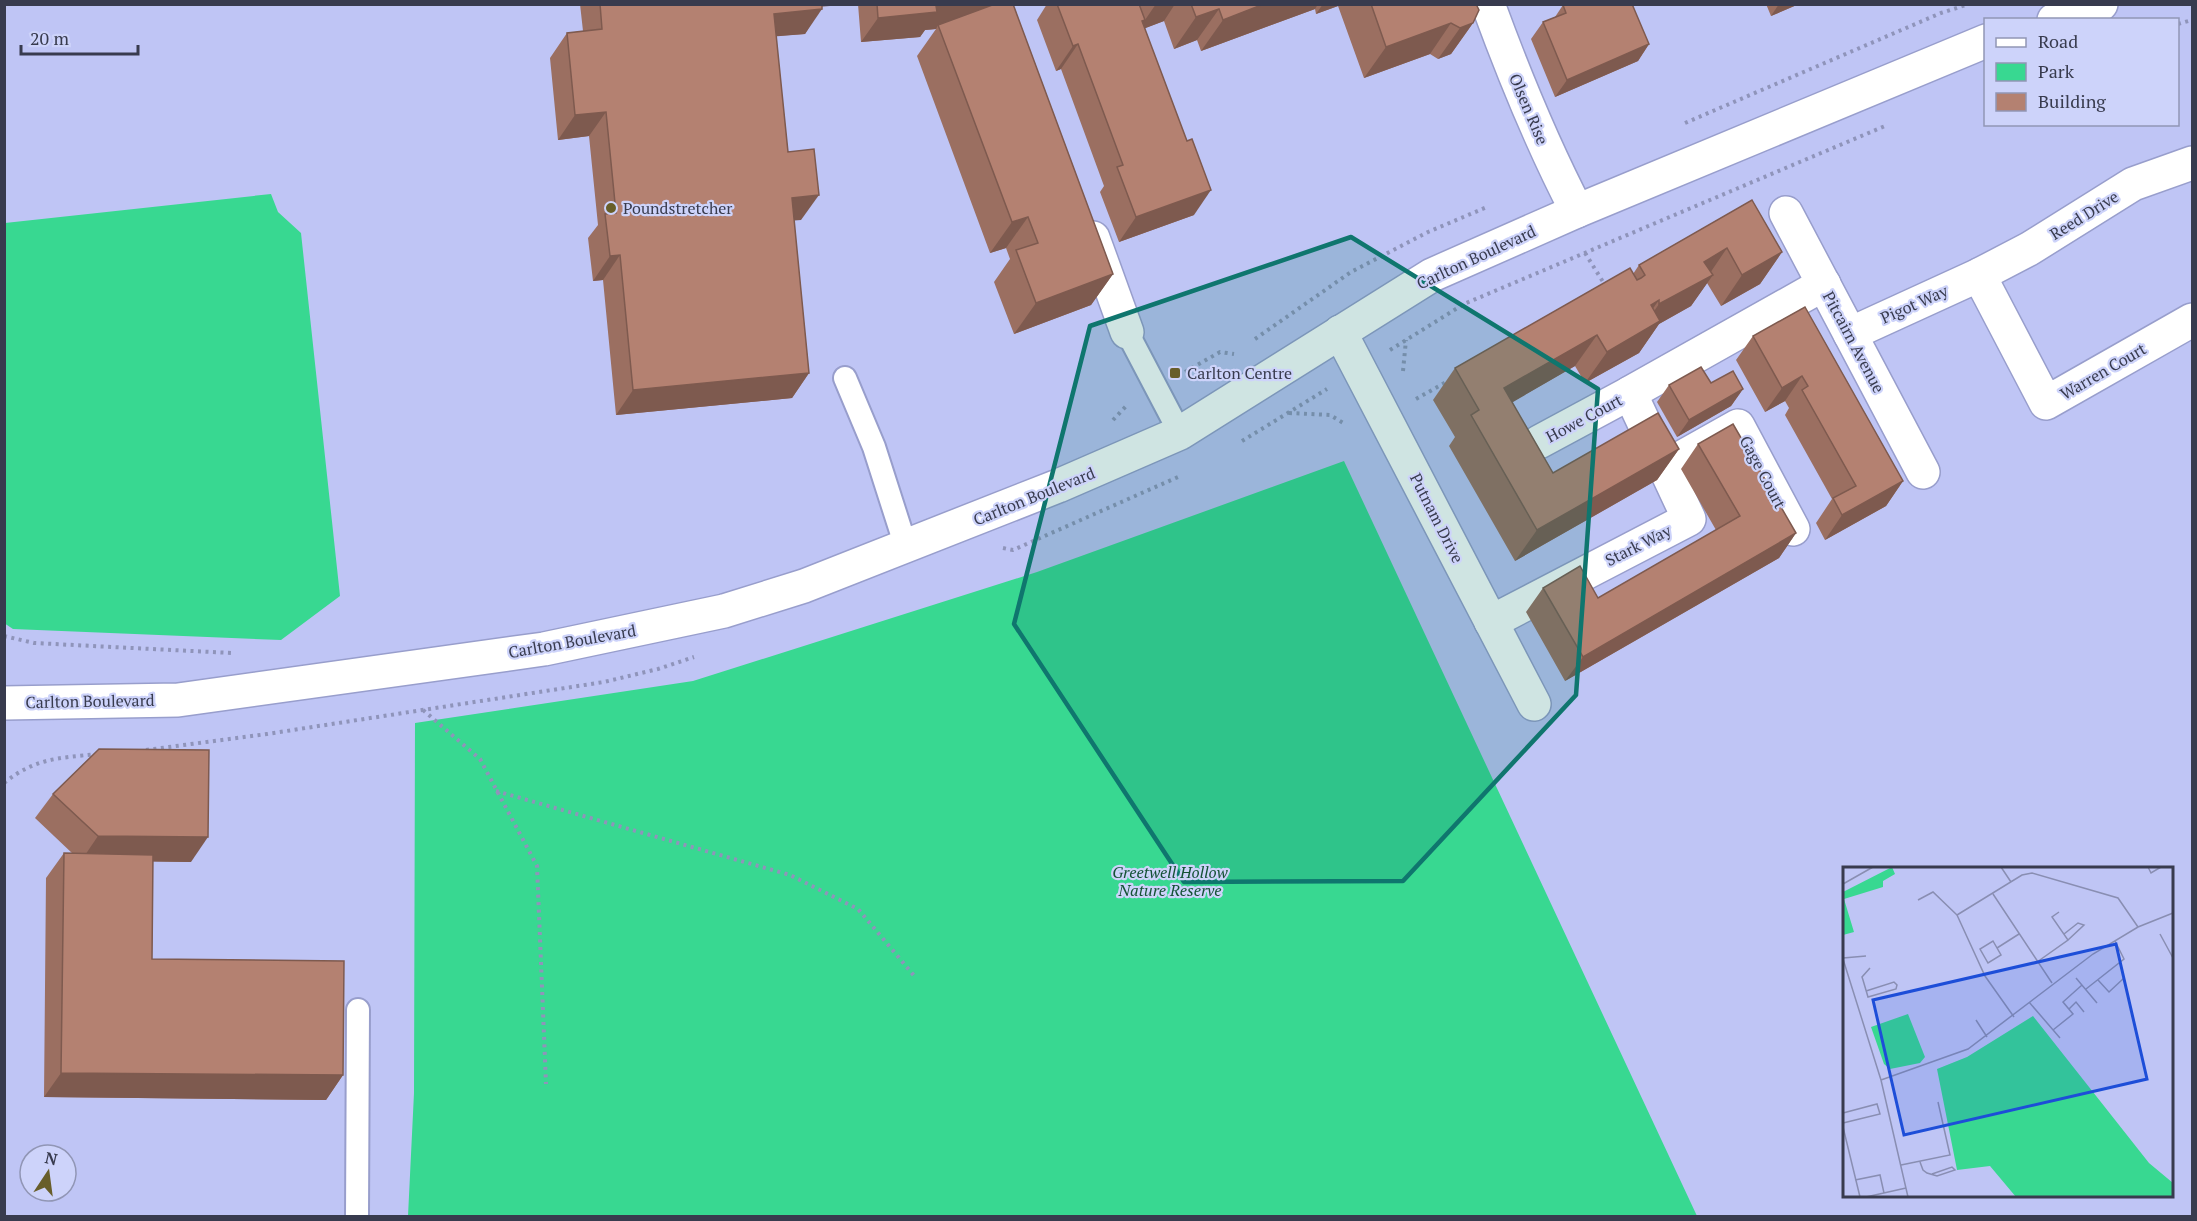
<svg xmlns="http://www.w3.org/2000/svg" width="2197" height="1221" viewBox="0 0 2197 1221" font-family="'PT Serif',serif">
	<rect width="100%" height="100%" fill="#bfc5f5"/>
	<g fill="#38d891">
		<polygon points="271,194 278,212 301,233 340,596 281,640 13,629 4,623 5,223"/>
		<polygon points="1344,461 1697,1216 408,1216 414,1093 415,723 693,681 1037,572"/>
	</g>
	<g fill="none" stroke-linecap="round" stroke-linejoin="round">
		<defs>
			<g id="service">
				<polyline points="1127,332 1180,433"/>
				<polyline points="845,378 874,447 906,547"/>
				<polyline points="357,1216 358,1010"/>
			</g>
			<polyline id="pedestrian" points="1093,238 1127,332"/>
			<g id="minor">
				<path d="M1488,4C1514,75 1542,144 1577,211"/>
				<polyline points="2054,20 2101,4"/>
				<polyline points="1786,213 1923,472"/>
				<polyline points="1979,275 2046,403 2192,320"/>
				<polyline points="1340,332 1534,704"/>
				<polyline points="1850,334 1979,275 2029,249 2133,184 2192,163"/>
				<polyline points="1539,442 1630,393"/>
				<polyline points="1665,467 1738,426 1793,529"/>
				<polyline points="1491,622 1689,519 1630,393 1824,284"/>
				<polyline points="4,703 178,700 544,649 724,611 804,586 1058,486 1180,433 1432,275 1577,211 1986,41"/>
			</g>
		</defs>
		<use href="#service" stroke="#989ecc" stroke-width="26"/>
		<use href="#pedestrian" stroke="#989ecc" stroke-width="36"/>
		<use href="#minor" stroke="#989ecc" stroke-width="36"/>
		<g stroke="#8f94ba" stroke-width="4" stroke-dasharray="3 4.5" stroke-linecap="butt">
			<polyline points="2178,24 2192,20"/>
			<polyline points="1685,123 1941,13 1969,4"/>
			<polyline points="1585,253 1605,285"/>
			<polyline points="1255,339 1351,272 1428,232 1487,207"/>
			<polyline points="1390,350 1464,304 1885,126"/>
			<polyline points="1403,371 1406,340"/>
			<polyline points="1185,372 1220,352 1234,354"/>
			<polyline points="1416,399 1448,381"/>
			<polyline points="1289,413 1330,415 1345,424"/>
			<polyline points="1113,420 1128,404"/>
			<polyline points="1242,441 1327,389"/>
			<polyline points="1003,548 1013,550 1178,477"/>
			<polyline points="4,636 34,643 231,653"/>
			<polyline points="423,710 480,759 537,866 546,1084"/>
			<polyline points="146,750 267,734 604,682 658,669 694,657"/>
			<path d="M4,783C35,758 59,758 97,754"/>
			<polyline points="496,791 790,875 858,909 916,978"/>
		</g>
		<use href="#service" stroke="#fff" stroke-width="22"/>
		<use href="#pedestrian" stroke="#fff" stroke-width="33"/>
		<use href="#minor" stroke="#fff" stroke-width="33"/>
	</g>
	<g fill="#9b6f61">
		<polygon points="580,4 831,4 830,6 822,6 805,34 776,36 788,152 801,220 794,220 809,373 792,398 616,415 603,280 593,281 588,238 598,225 589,136 558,140 550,58 567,33 583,31"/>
		<polygon points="858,4 1013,4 1113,274 1091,305 1014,334 994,282 1010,259 1006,248 990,253 917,56 936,29 925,30 920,37 861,42"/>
		<polygon points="1047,4 1476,4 1473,23 1451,54 1438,59 1430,54 1364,78 1338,6 1316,14 1315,9 1201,51 1197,40 1174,49 1164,21 1145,28 1194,215 1119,242 1100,192 1104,186 1061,69 1056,71 1037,20"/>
		<polygon points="1766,4 1799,4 1771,16"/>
		<polygon points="1563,5 1649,44 1638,61 1555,97 1531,39 1543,22 1555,17"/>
		<polygon points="1752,200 1782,252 1760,284 1721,306 1707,283 1691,306 1659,324 1639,353 1585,383 1575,366 1512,402 1553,473 1679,449 1657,480 1515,561 1449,446 1455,437 1433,400 1455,368 1633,274 1639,265"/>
		<polygon points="1805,307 1903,481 1886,506 1825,540 1816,523 1832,499 1785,415 1789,408 1785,401 1765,412 1736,360 1753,336"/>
		<polygon points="1711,383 1743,389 1731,406 1677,437 1657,402 1669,385"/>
		<polygon points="1698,444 1796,533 1779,558 1565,681 1526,612 1543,588 1598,598 1716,530 1681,469"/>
		<polygon points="53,794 191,862 153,861 152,959 343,1075 326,1100 44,1097 46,878 64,853 73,854 35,818"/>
	</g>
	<g fill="#7e5a4f">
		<polygon points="805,4 831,4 830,6 803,8"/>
		<polygon points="950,4 998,4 938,25 936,29 925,30 920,37 861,42 878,18 936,6"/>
		<polygon points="1156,4 1175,4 1164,21 1138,31 1142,21 1145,20"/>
		<polygon points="1264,4 1318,4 1315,9 1201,51 1223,20"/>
		<polygon points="1323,4 1339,4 1338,6 1316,14"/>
		<polygon points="1779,4 1799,4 1771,16"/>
		<polygon points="822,9 805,34 757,38 774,14"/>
		<polygon points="1219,9 1197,40 1174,49 1196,17"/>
		<polygon points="1451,23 1430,54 1364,78 1386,47"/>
		<polygon points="1473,23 1451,54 1438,59 1460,28"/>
		<polygon points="1078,44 1061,69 1056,71 1073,46"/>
		<polygon points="1649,44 1638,61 1555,97 1567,80"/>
		<polygon points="606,112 589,136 558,140 575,115"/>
		<polygon points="1211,190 1194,215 1119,242 1136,217"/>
		<polygon points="819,195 801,220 775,222 792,198"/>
		<polygon points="1028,217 1006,248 990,253 1012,222"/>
		<polygon points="1727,248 1706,279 1713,275 1691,306 1659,324 1639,353 1585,383 1607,352 1638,334 1659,304 1704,262"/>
		<polygon points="1782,252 1760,284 1721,306 1742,275"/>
		<polygon points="620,255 603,280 593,281 610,256"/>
		<polygon points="1113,274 1091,305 1014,334 1036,303"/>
		<polygon points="1659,300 1637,331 1651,305"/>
		<polygon points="1597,335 1575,366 1482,420 1504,388"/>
		<polygon points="809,373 792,398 616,415 633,390"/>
		<polygon points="1802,376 1785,401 1765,412 1782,388"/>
		<polygon points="1743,389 1731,406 1677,437 1689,420"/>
		<polygon points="1679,449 1657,480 1515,561 1537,530"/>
		<polygon points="1903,481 1886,506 1825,540 1842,515"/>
		<polygon points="1796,533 1779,558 1565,681 1583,657"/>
		<polygon points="98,836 208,837 191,862 81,861"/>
		<polygon points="61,1073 343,1075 326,1100 44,1097"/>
	</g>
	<g fill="#b48171" stroke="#7e5a4f" stroke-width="1.5">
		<polygon points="600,4 822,4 822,9 774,14 788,152 814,149 819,195 792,198 809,373 633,390 620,255 610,256 605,214 616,213 606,112 575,115 567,33 602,29"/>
		<polygon points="877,4 950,4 936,6 937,12 878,18"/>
		<polygon points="995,4 1013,4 1113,274 1036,303 1016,250 1038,243 1028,217 1012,222 938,25"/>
		<polygon points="1057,4 1139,4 1145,20 1142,21 1187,141 1192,139 1211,190 1136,217 1117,167 1123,165 1078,44 1073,46"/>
		<polygon points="1191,4 1264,4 1223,20 1219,9 1196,17"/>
		<polygon points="1371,4 1476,4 1479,10 1473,23 1460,28 1451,23 1386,47"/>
		<polygon points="1565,4 1632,4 1649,44 1567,80 1543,22 1566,13 1563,5"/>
		<polygon points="1752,200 1782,252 1742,275 1727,248 1704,262 1713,275 1659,304 1659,300 1651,305 1660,321 1607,352 1597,335 1504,388 1553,473 1658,413 1679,449 1537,530 1471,415 1479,410 1455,368 1630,268 1637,280 1641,278 1645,275 1639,265"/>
		<polygon points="1805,307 1903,481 1842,515 1833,498 1856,486 1802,390 1808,386 1802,376 1782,388 1753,336"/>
		<polygon points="1701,367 1711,383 1733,371 1743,389 1689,420 1669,385"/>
		<polygon points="1733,424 1796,533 1583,657 1543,588 1580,566 1598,598 1740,516 1698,444"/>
		<polygon points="99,749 209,750 208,837 98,836 53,794"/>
		<polygon points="64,853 153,855 152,959 344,961 343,1075 61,1073"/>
	</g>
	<path fill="#0f766e" fill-opacity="0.2" stroke="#0f766e" stroke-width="4.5" stroke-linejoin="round" d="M1351,237L1598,389L1576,695L1403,881L1184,882L1014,624L1090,326Z"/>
	<g fill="#685e2a" stroke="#cdd3fa" stroke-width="2">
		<circle cx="611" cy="208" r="6"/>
		<rect x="1169" y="367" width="12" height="12" rx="3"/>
	</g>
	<g text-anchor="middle" stroke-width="4.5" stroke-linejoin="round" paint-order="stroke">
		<g font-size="16" fill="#383b4e" stroke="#cdd3fa">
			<text transform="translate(1529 109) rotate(67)" y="6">Olsen Rise</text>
			<text transform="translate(2084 215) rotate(-32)" y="6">Reed Drive</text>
			<text transform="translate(1476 257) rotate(-25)" y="6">Carlton Boulevard</text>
			<text transform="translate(1914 304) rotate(-24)" y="6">Pigot Way</text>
			<text transform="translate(1854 342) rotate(62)" y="6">Pitcairn Avenue</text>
			<text transform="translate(2103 371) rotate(-30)" y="6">Warren Court</text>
			<text transform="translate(1584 418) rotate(-28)" y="6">Howe Court</text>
			<text transform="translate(1763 472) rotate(62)" y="6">Gage Court</text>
			<text transform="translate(1034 496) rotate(-22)" y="6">Carlton Boulevard</text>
			<text transform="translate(1437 518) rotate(63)" y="6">Putnam Drive</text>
			<text transform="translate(1638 545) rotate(-27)" y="6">Stark Way</text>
			<text transform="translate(572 641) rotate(-10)" y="6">Carlton Boulevard</text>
			<text transform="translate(90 701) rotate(-1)" y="6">Carlton Boulevard</text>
		</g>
		<g font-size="16" fill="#383b4e" stroke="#cdd3fa" text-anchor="start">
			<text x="623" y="214">Poundstretcher</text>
			<text x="1187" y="379">Carlton Centre</text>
		</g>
		<g font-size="16" font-style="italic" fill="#145235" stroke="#cdd3fa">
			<text x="1170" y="878">Greetwell Hollow<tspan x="1170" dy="18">Nature Reserve</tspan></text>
		</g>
	</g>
	<g transform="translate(1843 867)">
		<rect width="330" height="330" fill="#bfc5f5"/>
		<path d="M49,0L52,7L40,14V20L1,32L11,65L0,68V25ZM65,147L82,190L77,196L47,202L41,197L28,160ZM190,149L306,296L330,316V330H173L147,299L114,303L94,202L124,190Z" fill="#38d891"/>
		<path fill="none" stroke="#898eb2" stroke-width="1.5" d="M158,0L168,15M305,0L308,6L318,0M0,17L30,0M150,27L209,116M75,33L90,25L114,48M114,48L179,8L189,6L275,31L295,60M114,48L142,109L171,150M221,67L235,56L241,58L225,73M317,67L330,91M150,74L158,88L145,96L137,82ZM154,81L176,67M0,91L23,89M0,92L38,213L65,330M194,95L225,73L209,50L216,45M233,111L254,136M255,113L266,125L281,111M243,122L281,92L272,74M23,124L51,115L54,118L53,122L25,130L20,113L19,110L27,101M186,135L217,171M226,142L233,135L241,145M133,153L144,170M210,163L230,147L220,135L239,118M38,213L125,182L250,87L295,60L330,46M0,246L34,237L37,247L0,256M0,260L17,330M77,295L80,303L84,306L94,309L112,303L109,300L89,307M58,298L107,288L95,235M12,313L37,308L41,326M23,330L63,321"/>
		<path fill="#1d4ed8" fill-opacity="0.15" stroke="#1d4ed8" stroke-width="3" d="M273,77L304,212L61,268L30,133Z"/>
		<rect width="330" height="330" fill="none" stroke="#383b4e" stroke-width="3"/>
	</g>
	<rect width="2197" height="1221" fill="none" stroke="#383b4e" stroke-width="12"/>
	<rect x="1984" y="18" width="195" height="108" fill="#cdd3fa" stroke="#9196b5" stroke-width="1.5"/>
	<rect x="1996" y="38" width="30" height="9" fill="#ffffff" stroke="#9196b5" stroke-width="1.5"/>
	<text x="2038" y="48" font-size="18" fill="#383b4e">Road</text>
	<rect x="1996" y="63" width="30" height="18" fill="#38d891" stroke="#9196b5" stroke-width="1.5"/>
	<text x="2038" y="78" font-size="18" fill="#383b4e">Park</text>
	<rect x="1996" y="93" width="30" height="18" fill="#b48171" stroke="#9196b5" stroke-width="1.5"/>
	<text x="2038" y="108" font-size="18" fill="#383b4e">Building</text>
	<g transform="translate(48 1173) rotate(13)"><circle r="28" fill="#cdd3fa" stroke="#9196b5" stroke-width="1.5"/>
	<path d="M0-4.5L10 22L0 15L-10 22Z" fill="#685e2a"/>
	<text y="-9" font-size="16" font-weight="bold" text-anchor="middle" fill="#383b4e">N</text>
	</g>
	<path d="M21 45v9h117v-9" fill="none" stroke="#383b4e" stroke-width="3"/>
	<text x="30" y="45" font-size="18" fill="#383b4e" stroke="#cdd3fa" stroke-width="4.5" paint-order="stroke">20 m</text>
</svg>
